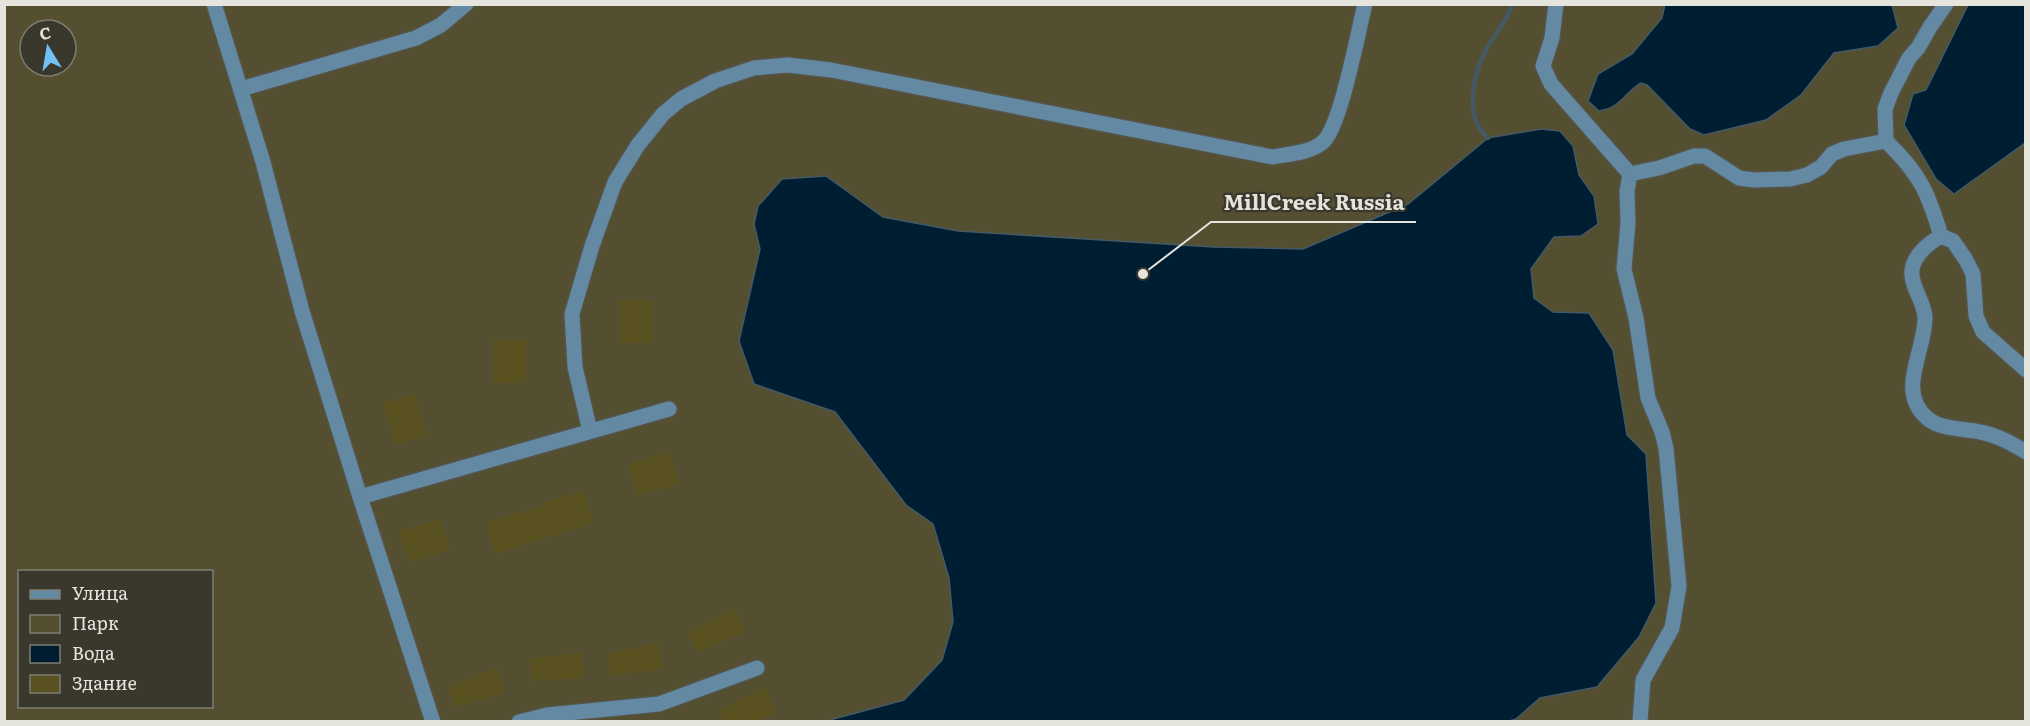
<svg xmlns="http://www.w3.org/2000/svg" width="2030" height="726" viewBox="0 0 2030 726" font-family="Literata,serif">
	<rect width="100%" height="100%" fill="#3a382d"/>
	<path fill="#544f30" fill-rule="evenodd" d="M4,5H2025V721H5ZM30,30H66V66H30ZM20,572H212V706H20Z"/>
	<g fill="#001e32" stroke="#455965" stroke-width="1.5">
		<path d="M1665,4L1892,5L1898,28L1878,46L1834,53L1801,95L1766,120L1704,135L1690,129L1647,85L1641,83C1623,94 1621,108 1599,111L1588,101L1598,74L1632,54L1662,18Z"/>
		<polygon points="1968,5 2025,5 2025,143 1954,194 1936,179 1904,125 1913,94 1926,90"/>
		<polygon points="1541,129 1560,131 1573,146 1579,175 1594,196 1598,224 1581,236 1554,237 1531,269 1534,298 1553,312 1589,313 1613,350 1627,435 1646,454 1656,603 1639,637 1597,687 1540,698 1516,719 1506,722 826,721 904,700 942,660 953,622 949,578 933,524 906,505 835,412 754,384 739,341 760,249 754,224 758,206 782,179 826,176 883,217 958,231 1214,247 1303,249 1408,204 1488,138"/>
	</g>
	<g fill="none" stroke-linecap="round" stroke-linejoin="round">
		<path stroke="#455965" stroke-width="4.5" d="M1488,138C1485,135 1481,131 1479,127C1468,110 1474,75 1482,58C1490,39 1506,25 1512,4"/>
	</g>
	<g fill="#5a5121">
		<rect x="620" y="300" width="33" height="43"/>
		<rect x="493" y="340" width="33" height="43"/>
		<polygon points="415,394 427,436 395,445 383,403"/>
		<polygon points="669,452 679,484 637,496 628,464"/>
		<polygon points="584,491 593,523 495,554 486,522 543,506 543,503"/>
		<polygon points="440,519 450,550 408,562 399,531"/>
		<polygon points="734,608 745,632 697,652 688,632"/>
		<polygon points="658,643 662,669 611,676 607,654"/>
		<polygon points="581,652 584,678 532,681 530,659"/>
		<polygon points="497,668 505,693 455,707 448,686"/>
		<polygon points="766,688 776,713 755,722 724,722 719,710 736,703 735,701"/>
	</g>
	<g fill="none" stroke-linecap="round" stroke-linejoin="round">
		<defs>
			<g id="minor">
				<polyline points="214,4 263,162 302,311 360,497 433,722"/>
				<polyline points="1556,4 1552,38 1543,66 1551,84 1630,174"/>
				<polyline points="241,89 416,38 441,25 466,4"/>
				<polyline points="1630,174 1627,191 1628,223 1624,269 1636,318 1648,398 1662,432 1666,448 1679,586 1672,628 1643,680 1640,722"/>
				<polyline points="1630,174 1659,168 1694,156 1705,156 1739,178 1754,180 1790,179 1807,175 1821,167 1832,154 1844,149 1886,141"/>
				<path d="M1941,236C1928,192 1920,174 1886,141L1885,109L1891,93L1909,58L1918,48L1930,27L1946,4"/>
				<path d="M2026,370L1983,332L1976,316L1973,274L1966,260L1953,241L1941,236C1929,243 1914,255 1912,270C1910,286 1925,302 1925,318C1925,352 1896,391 1927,418C1941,430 1962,428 1980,432C1997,435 2011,443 2026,452"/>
				<path d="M590,431L575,367L572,314L592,246L615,182L638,145L663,114L681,99L715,81L754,68L788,65L831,70L1272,157C1288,154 1312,153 1324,141C1341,124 1358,32 1365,4"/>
				<polyline points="360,497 669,409"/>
				<polyline points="519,722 547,715 659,704 757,668"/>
			</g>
		</defs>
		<use href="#minor" stroke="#555449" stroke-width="18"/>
		<use href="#minor" stroke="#6389a3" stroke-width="15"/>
	</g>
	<path fill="none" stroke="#e5e4dd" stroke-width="2" d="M1143 274L1211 222H1416"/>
	<circle fill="#e5e4dd" stroke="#3a382d" stroke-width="2" cx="1143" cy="274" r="6"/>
	<g font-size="21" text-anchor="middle" font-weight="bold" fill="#e5e4dd" stroke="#3a382d" stroke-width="4.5" stroke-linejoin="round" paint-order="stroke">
		<text x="1314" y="210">MillCreek Russia</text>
	</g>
	<rect width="2030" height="726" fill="none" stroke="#e5e4dd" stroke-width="12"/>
	<rect x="18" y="570" width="195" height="138" fill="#3a382d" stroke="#7e7d73" stroke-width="1.5"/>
	<rect x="30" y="590" width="30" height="9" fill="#6389a3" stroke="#7e7d73" stroke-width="1.5"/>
	<text x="72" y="600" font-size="18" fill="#e5e4dd">Улица</text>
	<rect x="30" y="615" width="30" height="18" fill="#544f30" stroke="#7e7d73" stroke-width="1.5"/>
	<text x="72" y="630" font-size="18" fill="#e5e4dd">Парк</text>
	<rect x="30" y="645" width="30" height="18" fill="#001e32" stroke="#7e7d73" stroke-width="1.5"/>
	<text x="72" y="660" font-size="18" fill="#e5e4dd">Вода</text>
	<rect x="30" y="675" width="30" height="18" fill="#5a5121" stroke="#7e7d73" stroke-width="1.5"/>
	<text x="72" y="690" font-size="18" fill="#e5e4dd">Здание</text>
	<g transform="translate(48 48) rotate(349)"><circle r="28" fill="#3a382d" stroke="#7e7d73" stroke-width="1.5"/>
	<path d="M0-4.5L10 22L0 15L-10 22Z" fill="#72c1f5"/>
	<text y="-9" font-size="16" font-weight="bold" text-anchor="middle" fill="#e5e4dd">С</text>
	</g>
</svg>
